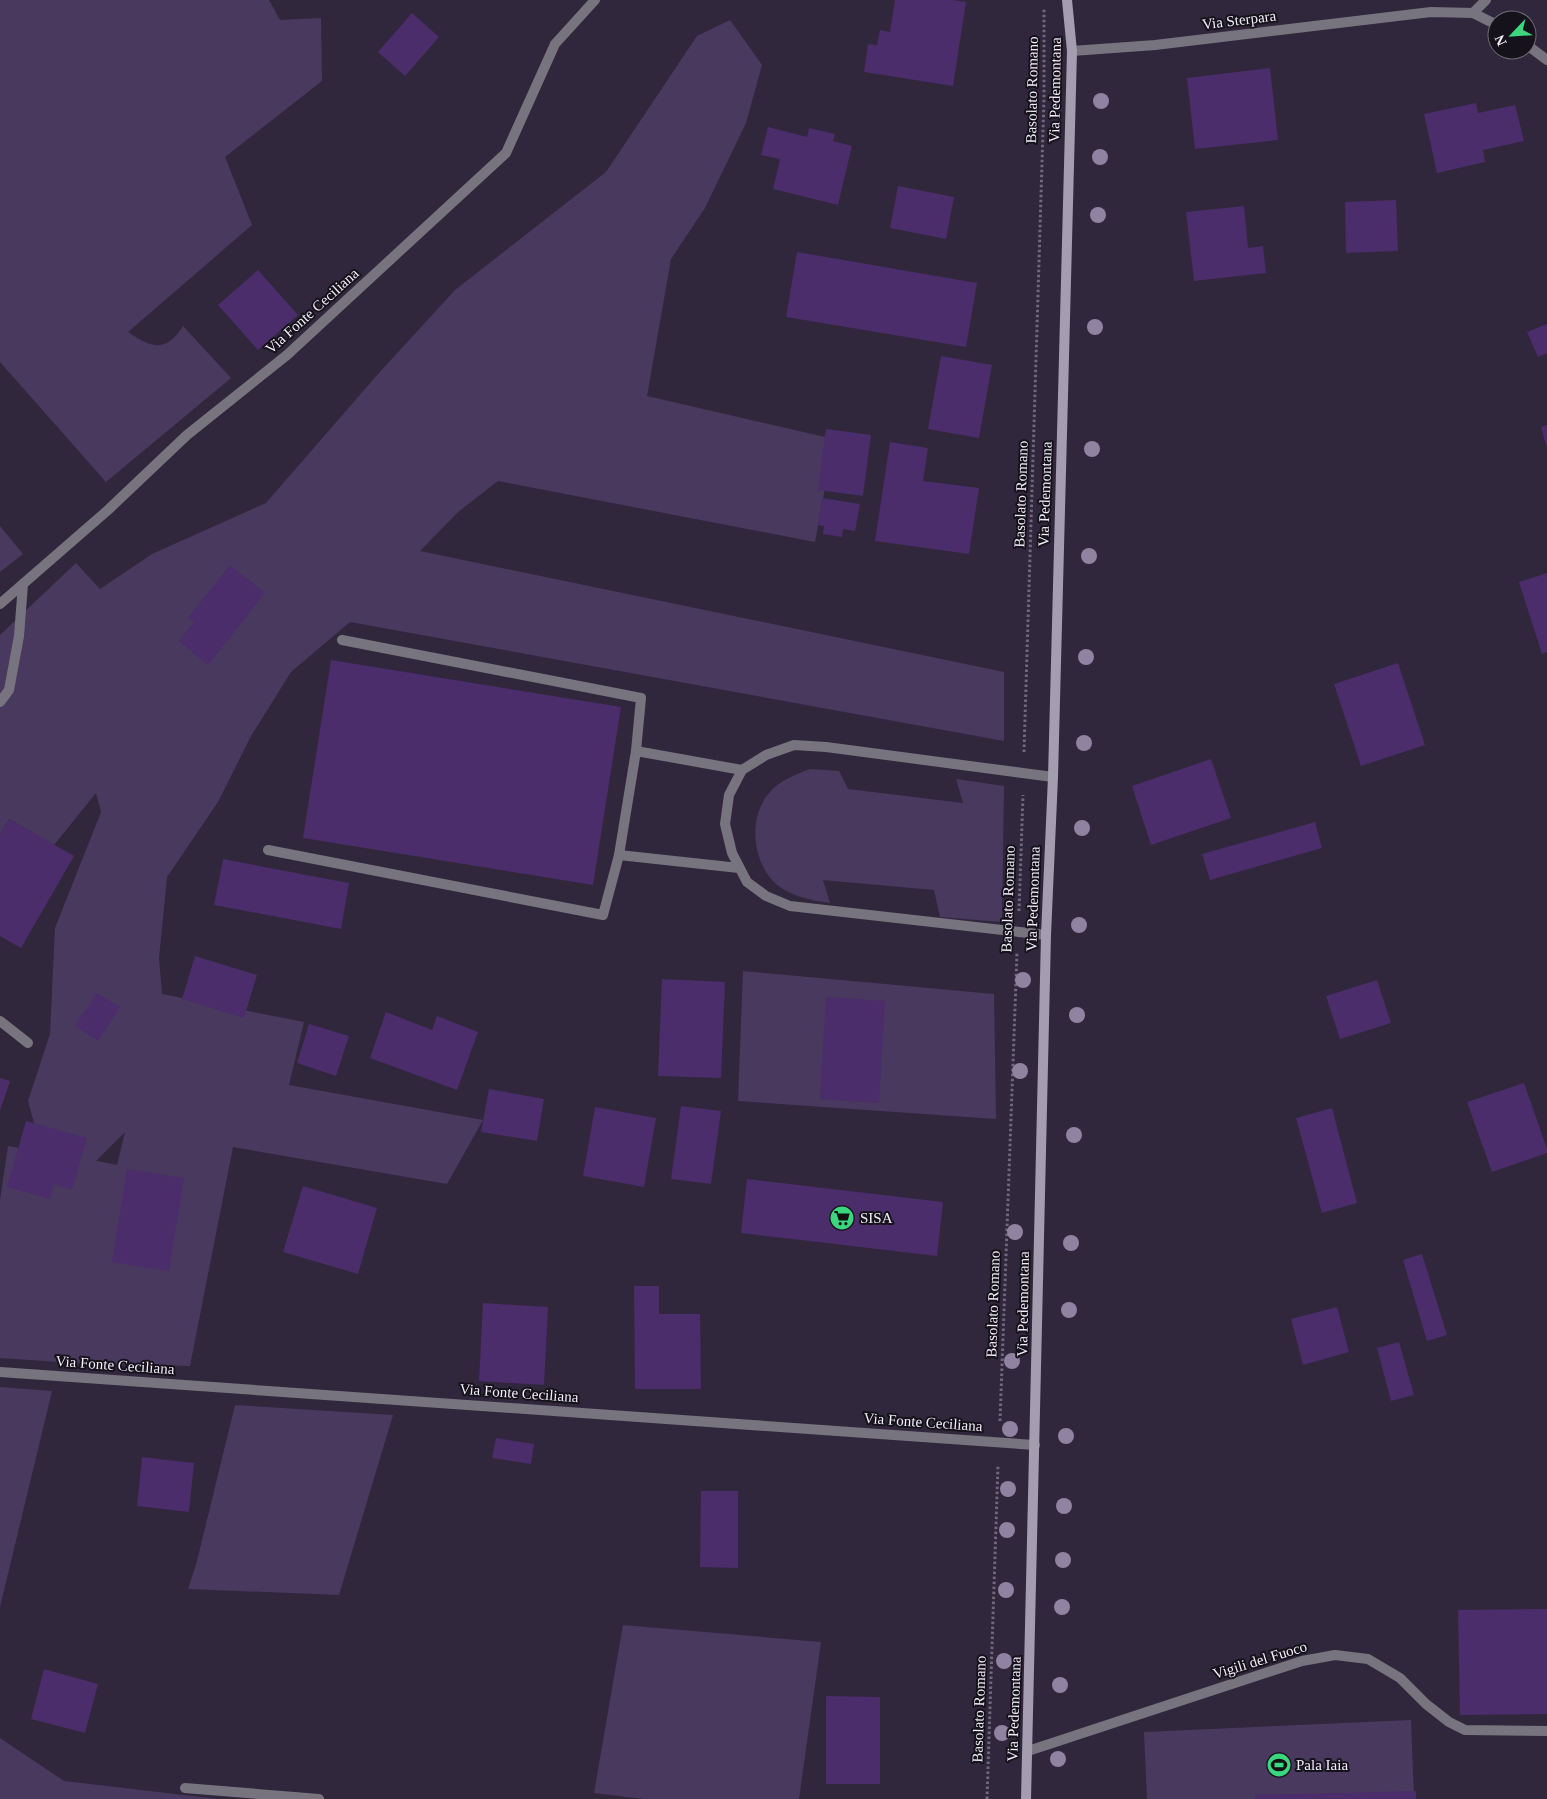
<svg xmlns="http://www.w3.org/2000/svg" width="1547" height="1799" viewBox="0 0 1547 1799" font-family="Georgia,serif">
	<rect width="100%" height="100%" fill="#30273c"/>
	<g fill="#49395e" fill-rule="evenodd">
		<path d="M0,0H269L280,20L321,18L322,81L225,157L252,225L128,332C150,347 166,354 183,326L231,378L106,482L0,362Z"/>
		<path d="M730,20L762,65L746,123L705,208L671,259L647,396L834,439L815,542L498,481L458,512L420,551L1004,672V741L350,622L291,672L251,736L218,802L167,877L159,958L162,994L304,1022L289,1085L483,1120L447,1184L233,1147L190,1366L89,1364L0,1358V1200L8,1146L62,1155L39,1142L28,1101L50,1034L55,928L101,812L96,793L54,845L9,819L0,835V635L76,563L100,589L152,554L266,503L378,374L455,290L606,172L697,36ZM125,1132L117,1165L97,1161H96Z"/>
		<polygon points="0,526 23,554 0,572"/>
		<path d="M810,769L839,771L848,789L963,803L956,779L1004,786L1002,922L940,917L934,890L823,880L830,903C810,900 788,896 773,881C750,856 748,809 776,786C786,778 797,774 810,769Z"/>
		<polygon points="743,971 994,994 996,1119 738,1101"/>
		<polygon points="0,1387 52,1391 0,1607"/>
		<polygon points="235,1405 393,1415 339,1595 188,1589 196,1565"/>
		<polygon points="623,1625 821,1642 799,1799 644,1799 594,1793"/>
		<polygon points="1411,1720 1414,1799 1147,1799 1144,1732"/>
		<polygon points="0,1738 64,1781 218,1799 0,1799"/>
	</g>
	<g fill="#4a2d6a">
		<polygon points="895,0 952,0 966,2 953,86 864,72 868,44 877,45 880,30 890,32"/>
		<polygon points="412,13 439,37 405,76 378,52"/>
		<polygon points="1270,68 1278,140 1195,149 1187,78"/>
		<polygon points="1476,103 1478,113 1515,105 1524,141 1483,150 1485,162 1437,173 1424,114"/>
		<polygon points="768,127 807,137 809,128 835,134 833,141 852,146 838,205 773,189 780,159 761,155"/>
		<polygon points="898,186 954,197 946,239 890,228"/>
		<polygon points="1396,200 1398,251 1346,253 1345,202"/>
		<polygon points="1244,206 1248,248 1263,246 1266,273 1194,281 1186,212"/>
		<polygon points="797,252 977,283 966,347 786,317"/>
		<polygon points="258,270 298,315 258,350 218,305"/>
		<polygon points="1547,324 1547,353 1538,357 1527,332"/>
		<polygon points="941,356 992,365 979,438 928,429"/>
		<polygon points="1547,425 1547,445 1546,445 1541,427"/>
		<polygon points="826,429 871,435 863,496 818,490"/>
		<polygon points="890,442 928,448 923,481 979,488 969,554 875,541"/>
		<polygon points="822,498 860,504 855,531 843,529 842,537 823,534 824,526 818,525"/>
		<polygon points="230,565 265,593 208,665 179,641 194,622 188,618"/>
		<polygon points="1547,573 1547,652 1542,654 1519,582"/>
		<polygon points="331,660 621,707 593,885 303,838"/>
		<polygon points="1398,663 1425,745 1361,766 1334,684"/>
		<polygon points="1211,759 1231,818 1151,845 1132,786"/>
		<polygon points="9,819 74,856 21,948 0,936 0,835"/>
		<polygon points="1315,822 1322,848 1210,880 1202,854"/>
		<polygon points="223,859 349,883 341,929 214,905"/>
		<polygon points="195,956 257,975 244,1018 182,999"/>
		<polygon points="662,979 725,982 721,1078 658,1076"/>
		<polygon points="1377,980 1391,1023 1340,1039 1326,996"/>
		<polygon points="97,993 120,1007 98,1041 75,1026"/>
		<polygon points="826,997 885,1001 879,1103 820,1099"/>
		<polygon points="386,1012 432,1030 437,1016 478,1032 457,1090 370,1058"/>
		<polygon points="309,1024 349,1036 336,1076 297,1063"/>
		<polygon points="0,1078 10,1081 0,1111"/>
		<polygon points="1524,1083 1547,1149 1547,1153 1492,1172 1467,1102"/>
		<polygon points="489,1089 544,1099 537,1141 481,1132"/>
		<polygon points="681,1106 721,1111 711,1184 671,1179"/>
		<polygon points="595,1107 656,1118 644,1187 583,1176"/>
		<polygon points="1332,1108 1357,1203 1322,1213 1296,1118"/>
		<polygon points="26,1121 87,1138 72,1190 54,1184 50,1199 7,1187"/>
		<polygon points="127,1169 184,1178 169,1271 112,1262"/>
		<polygon points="747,1179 943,1202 937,1256 741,1233"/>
		<polygon points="303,1186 377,1208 358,1274 283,1252"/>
		<polygon points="1422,1254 1447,1335 1427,1341 1403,1260"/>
		<polygon points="634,1286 659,1286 659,1314 700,1314 701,1389 635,1389"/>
		<polygon points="483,1303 548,1307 544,1385 479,1381"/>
		<polygon points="1337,1307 1349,1352 1303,1365 1291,1319"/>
		<polygon points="1399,1342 1414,1395 1391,1401 1377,1348"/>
		<polygon points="496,1438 534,1444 531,1464 492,1458"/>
		<polygon points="142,1457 194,1463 189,1512 137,1506"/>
		<polygon points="701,1491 738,1491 738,1568 700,1567"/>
		<polygon points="1547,1609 1547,1714 1460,1715 1458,1610"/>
		<polygon points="44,1669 98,1684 85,1733 31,1719"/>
		<polygon points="826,1696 880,1697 880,1784 826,1784"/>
		<polygon points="1416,1791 1416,1799 1255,1799 1255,1795"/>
	</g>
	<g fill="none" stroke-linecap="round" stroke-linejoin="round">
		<g stroke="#70687b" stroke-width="3" stroke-dasharray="2.5 2.5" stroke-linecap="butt">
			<polyline points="1024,752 1044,98 1044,8"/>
			<polyline points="1019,911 1023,795"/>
			<polyline points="1000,1421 1017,953"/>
			<polyline points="987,1799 998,1465"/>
		</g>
		<g stroke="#78747f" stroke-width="10">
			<polyline points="342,640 641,698 636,751 742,770"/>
			<polyline points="0,702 9,690 19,636 23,584"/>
			<polyline points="268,850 603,915 619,855 739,868"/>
			<polyline points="619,855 636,751"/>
			<polyline points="1046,935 790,906 766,896 747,882 732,853 725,824 729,795 742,770 766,755 794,745 826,747 1053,777"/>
			<polyline points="0,1021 28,1043"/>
			<polyline points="1028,1751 1302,1661 1335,1655 1368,1659 1400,1678 1426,1704 1449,1722 1465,1730 1547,1731"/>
		</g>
		<g stroke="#78747f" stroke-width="10">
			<polyline points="1473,13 1486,0"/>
			<polyline points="1527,45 1547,60"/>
			<polyline points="1072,51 1155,45 1431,12 1473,13 1497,25"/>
			<polyline points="0,604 108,510 187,435 287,355 506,153 555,44 595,0"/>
			<polyline points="0,1372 1035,1445"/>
			<polyline points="185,1788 319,1799"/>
		</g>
		<polyline stroke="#a49daf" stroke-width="10" points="1026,1799 1046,935 1053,777 1072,51 1067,0"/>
	</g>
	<g fill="#8f83a1">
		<circle cx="1101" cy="101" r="8"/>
		<circle cx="1100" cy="157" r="8"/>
		<circle cx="1098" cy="215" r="8"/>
		<circle cx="1095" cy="327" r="8"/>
		<circle cx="1092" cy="449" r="8"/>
		<circle cx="1089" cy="556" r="8"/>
		<circle cx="1086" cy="657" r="8"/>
		<circle cx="1084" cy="743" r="8"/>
		<circle cx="1082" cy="828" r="8"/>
		<circle cx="1079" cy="925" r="8"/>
		<circle cx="1023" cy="980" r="8"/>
		<circle cx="1077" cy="1015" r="8"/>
		<circle cx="1020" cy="1071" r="8"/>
		<circle cx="1074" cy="1135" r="8"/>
		<circle cx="1015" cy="1232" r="8"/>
		<circle cx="1071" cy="1243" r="8"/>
		<circle cx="1069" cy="1310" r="8"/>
		<circle cx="1012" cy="1361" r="8"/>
		<circle cx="1010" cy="1429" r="8"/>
		<circle cx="1066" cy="1436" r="8"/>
		<circle cx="1008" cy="1489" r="8"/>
		<circle cx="1064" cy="1506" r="8"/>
		<circle cx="1007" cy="1530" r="8"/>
		<circle cx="1063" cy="1560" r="8"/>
		<circle cx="1006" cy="1590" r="8"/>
		<circle cx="1062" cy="1607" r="8"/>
		<circle cx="1004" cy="1661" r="8"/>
		<circle cx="1060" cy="1685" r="8"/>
		<circle cx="1002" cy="1733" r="8"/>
		<circle cx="1058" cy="1759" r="8"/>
	</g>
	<defs>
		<symbol id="supermarket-disc" viewBox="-11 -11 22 22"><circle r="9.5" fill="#3ad77f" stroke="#16121b"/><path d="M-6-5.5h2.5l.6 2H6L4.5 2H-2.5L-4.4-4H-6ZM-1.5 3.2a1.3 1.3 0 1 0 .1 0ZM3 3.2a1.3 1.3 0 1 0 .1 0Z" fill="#111"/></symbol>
		<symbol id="stadium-disc" viewBox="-11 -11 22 22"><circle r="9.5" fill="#3ad77f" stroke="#16121b"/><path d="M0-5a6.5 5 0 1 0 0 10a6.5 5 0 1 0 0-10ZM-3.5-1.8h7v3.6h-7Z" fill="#111"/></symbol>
	</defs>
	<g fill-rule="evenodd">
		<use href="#supermarket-disc" x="828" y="1204" width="28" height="28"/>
		<use href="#stadium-disc" x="1265" y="1751" width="28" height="28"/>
	</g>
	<g text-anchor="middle" stroke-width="4" stroke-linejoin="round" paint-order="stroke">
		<g font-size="15" fill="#f2edfb" stroke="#16121b">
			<text transform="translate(1239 20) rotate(-7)" y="5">Via Sterpara</text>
			<text transform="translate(1032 90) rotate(-89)" y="5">Basolato Romano</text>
			<text transform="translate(1055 90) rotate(-89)" y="5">Via Pedemontana</text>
			<text transform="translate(312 311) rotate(-42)" y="5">Via Fonte Ceciliana</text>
			<text transform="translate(1021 494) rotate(-88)" y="5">Basolato Romano</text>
			<text transform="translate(1045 494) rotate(-88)" y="5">Via Pedemontana</text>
			<text transform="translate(1008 899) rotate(-88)" y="5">Basolato Romano</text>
			<text transform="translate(1033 899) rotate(-88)" y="5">Via Pedemontana</text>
			<text transform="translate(993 1304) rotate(-88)" y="5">Basolato Romano</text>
			<text transform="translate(1023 1304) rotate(-89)" y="5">Via Pedemontana</text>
			<text transform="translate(115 1365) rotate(4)" y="5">Via Fonte Ceciliana</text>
			<text transform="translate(519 1393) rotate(4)" y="5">Via Fonte Ceciliana</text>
			<text transform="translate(923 1422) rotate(4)" y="5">Via Fonte Ceciliana</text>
			<text transform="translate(1260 1660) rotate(-17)" y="5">Vigili del Fuoco</text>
			<text transform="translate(979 1709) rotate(-88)" y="5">Basolato Romano</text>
			<text transform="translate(1014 1709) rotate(-88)" y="5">Via Pedemontana</text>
		</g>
		<g font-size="15" fill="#f2edfb" stroke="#16121b" text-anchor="start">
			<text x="860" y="1223">SISA</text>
			<text x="1296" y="1770">Pala Iaia</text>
		</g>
	</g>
	<g transform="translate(1512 35) rotate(245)"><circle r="24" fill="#16121b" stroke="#6e6a75"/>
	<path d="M0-4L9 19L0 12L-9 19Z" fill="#3ad77f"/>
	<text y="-8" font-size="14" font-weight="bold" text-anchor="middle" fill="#f2edfb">N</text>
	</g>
</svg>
